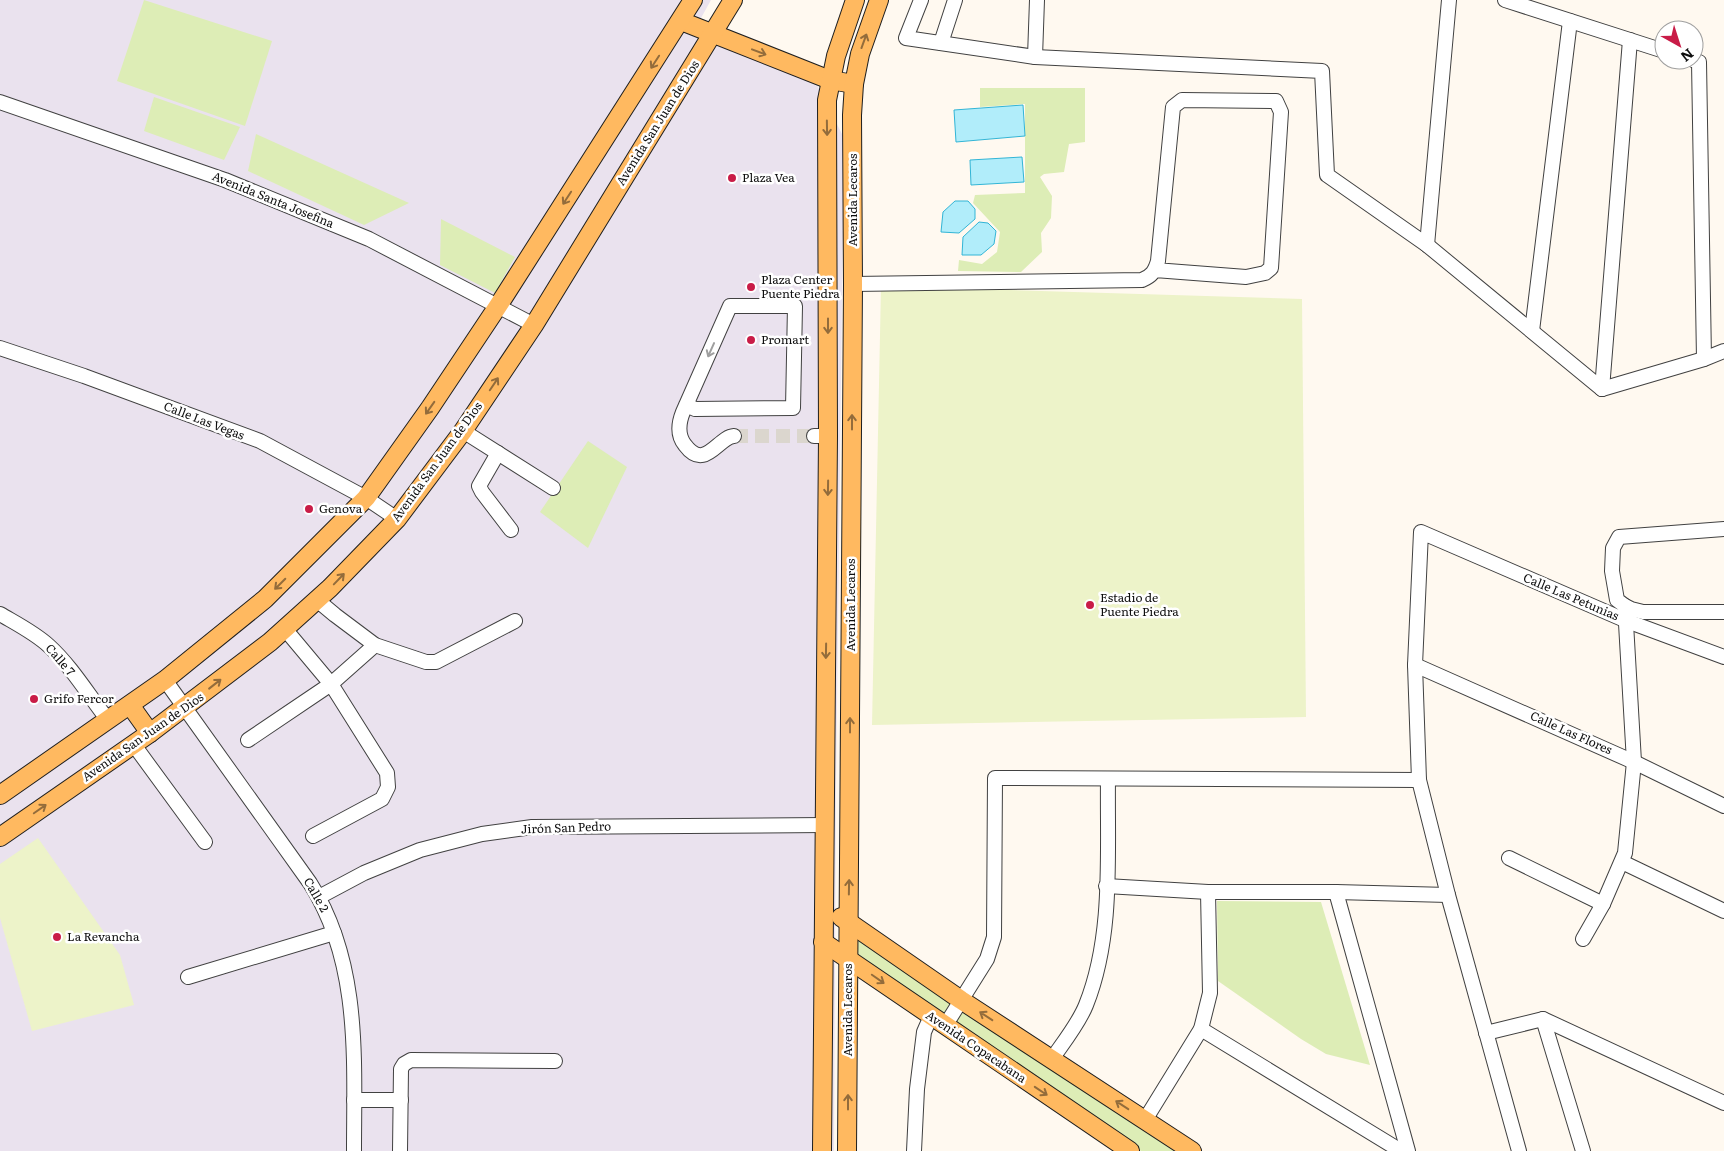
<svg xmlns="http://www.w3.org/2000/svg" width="1724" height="1151" viewBox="0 0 1724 1151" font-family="Literata,serif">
	<rect width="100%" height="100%" fill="#fff9f0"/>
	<polygon fill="#eae2ee" points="0,0 711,0 696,27 817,85 844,138 836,790 834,1151 0,1151"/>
	<g fill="#ddedb6">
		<polygon points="144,0 272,41 245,126 117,81"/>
		<polygon points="980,88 1085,88 1085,142 1069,144 1064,172 1044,174 1040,177 1052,196 1051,218 1041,233 1042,252 1021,272 958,271 959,260 982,264 997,252 1000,232 973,203 975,195 1025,193 1025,104 980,107"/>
		<polygon points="154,97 240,127 224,160 144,131"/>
		<polygon points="256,134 409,203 364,225 248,171"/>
		<polygon points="441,219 515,257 495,293 440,265"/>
		<polygon points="588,441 627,467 588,548 540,512"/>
		<polygon points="1217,901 1321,902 1370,1065 1326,1054 1301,1039 1218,981"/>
		<polygon points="851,926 958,1001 944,1022 851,956"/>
		<polygon points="962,1004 1181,1151 1141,1151 950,1025"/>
	</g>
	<g fill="#edf3c9">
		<polygon points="881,286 1302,299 1306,717 872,725"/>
		<polygon points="38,838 120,955 134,1005 32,1031 0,918 0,864"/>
	</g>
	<g fill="#b1edfa" stroke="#32b5d6">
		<polygon points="1023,105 1025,136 956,142 954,110"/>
		<polygon points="1022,157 1024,182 971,185 970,160"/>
		<polygon points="955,201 968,201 975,209 975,219 959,233 941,232 943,212"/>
		<polygon points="979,222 988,223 996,231 994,244 981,255 962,255 963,237"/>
	</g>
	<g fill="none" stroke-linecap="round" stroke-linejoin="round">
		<polyline stroke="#dbd6ce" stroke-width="14" stroke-dasharray="14 7" stroke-linecap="butt" points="734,436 814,436"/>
		<defs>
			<g id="minor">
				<polyline points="921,0 906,38 1035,57 1322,71 1327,175 1427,245 1602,389"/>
				<polyline points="1505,0 1664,51"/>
				<polyline points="941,43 955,0"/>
				<polyline points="1035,57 1037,0"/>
				<polyline points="1693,60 1699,62 1704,359"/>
				<polyline points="0,102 225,180 369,239 534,325"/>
				<polyline points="1427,245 1449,0"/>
				<path d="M853,284L1142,280C1152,276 1155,271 1158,261L1173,107L1182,100L1276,101L1281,112L1271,268L1265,273L1246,277L1155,270"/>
				<polyline points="1532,331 1570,21"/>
				<polyline points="0,348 84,376 260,441 366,498 397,519"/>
				<polyline points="1602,389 1630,40"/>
				<polyline points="1602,389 1704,359 1724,351"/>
				<path d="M686,405L695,409L793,408L795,306H730L683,412C679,422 677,435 685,445C705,472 718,437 734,436"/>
				<polyline points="463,431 553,488"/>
				<polyline points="814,436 828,436"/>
				<polyline points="498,453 479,486 482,492 511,530"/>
				<polyline points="317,600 335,615 375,645 426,662 436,662 515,621"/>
				<polyline points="1625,606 1617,600 1612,571 1613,548 1619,537 1724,529"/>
				<path d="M0,614C17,624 35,633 49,646C72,667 89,696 108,720"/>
				<polyline points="285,629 331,684 387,773 388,787 382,799 313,836"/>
				<polyline points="1415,665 1634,762 1724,806"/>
				<path d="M165,680L310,883C361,963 354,1060 354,1151"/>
				<polyline points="248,740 331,684 375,645"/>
				<polyline points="134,745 205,842"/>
				<polyline points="1509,858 1603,904"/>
				<polyline points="1622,862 1724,911"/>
				<polyline points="1106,886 1208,892 1336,892 1448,895"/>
				<polyline points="1336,892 1408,1151"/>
				<polyline points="319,897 364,873 420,850 482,834 532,827 825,825"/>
				<polyline points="1583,939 1603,904 1625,853 1634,762 1625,606 1631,609 1643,612 1724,612"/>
				<polyline points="188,977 334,933"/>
				<polyline points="1543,1019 1583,1151"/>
				<polyline points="945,1026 987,959 994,937 995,778 1419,780"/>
				<polyline points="1201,1029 1401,1151"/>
				<polyline points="1486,1033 1543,1019 1724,1103"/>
				<path d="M1052,1059C1063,1043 1079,1023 1086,1005C1114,935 1107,853 1108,779"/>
				<polyline points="354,1100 401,1100"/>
				<polyline points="1145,1120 1201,1029 1210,993 1208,892"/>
				<polyline points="400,1151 401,1069 404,1064 411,1060 555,1061"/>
				<polyline points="914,1151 917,1089 924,1032 931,1016"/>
				<polyline points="1519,1151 1448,895 1419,780 1415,665 1421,532 1627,621 1724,657"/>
			</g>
			<g id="major">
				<polyline points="681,21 830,80 854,84"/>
				<polyline points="130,705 150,733"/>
				<polyline points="0,795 165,680 265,599 366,498 430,408 498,306 693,0"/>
				<polyline points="0,837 150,733 270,642 330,588 397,519 463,431 534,325 733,0"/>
				<polyline points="841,917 961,1000 1192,1151"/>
				<polyline points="823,942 1130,1151"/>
				<polyline points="822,1151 828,436 827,100 836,56 855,0"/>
				<polyline points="847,1151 853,284 852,115 854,84 860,54 879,0"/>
			</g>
		</defs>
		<use href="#minor" stroke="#414141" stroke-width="16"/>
		<use href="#major" stroke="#1f1f1f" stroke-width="20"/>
		<use href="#minor" stroke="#fff" stroke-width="14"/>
		<use href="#major" stroke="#ffb960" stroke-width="18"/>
	</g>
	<defs><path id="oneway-shaft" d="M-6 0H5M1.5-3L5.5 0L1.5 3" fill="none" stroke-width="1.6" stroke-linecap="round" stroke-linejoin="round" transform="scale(1.25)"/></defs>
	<g stroke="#936c3b">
		<use href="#oneway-shaft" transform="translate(864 41) rotate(-70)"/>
		<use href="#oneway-shaft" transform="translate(759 52) rotate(21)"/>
		<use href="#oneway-shaft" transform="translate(655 62) rotate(123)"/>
		<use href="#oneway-shaft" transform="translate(827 128) rotate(89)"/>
		<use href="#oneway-shaft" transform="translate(567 198) rotate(123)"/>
		<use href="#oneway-shaft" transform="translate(828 326) rotate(90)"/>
		<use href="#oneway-shaft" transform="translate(494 384) rotate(-56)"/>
		<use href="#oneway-shaft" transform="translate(430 408) rotate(125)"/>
		<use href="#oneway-shaft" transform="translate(852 422) rotate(-90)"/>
		<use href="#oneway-shaft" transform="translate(828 488) rotate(91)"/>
		<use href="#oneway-shaft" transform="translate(339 579) rotate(-46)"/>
		<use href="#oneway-shaft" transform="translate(280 584) rotate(135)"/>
		<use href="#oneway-shaft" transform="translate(826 651) rotate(91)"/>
		<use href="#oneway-shaft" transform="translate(215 684) rotate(-38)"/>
		<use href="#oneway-shaft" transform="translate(850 725) rotate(-90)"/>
		<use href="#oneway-shaft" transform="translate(40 809) rotate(-35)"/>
		<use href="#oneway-shaft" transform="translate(849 887) rotate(-89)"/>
		<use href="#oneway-shaft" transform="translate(878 979) rotate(35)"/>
		<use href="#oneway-shaft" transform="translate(986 1016) rotate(-147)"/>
		<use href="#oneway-shaft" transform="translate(1041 1091) rotate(34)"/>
		<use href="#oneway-shaft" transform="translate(848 1102) rotate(-90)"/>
		<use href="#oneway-shaft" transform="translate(1122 1105) rotate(-147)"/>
	</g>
	<use stroke="#9f9f9f" href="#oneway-shaft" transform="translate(711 350) rotate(114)"/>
	<g fill="#c91c47" stroke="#fff" stroke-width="2">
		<circle cx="732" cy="178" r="5"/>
		<circle cx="751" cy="287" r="5"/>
		<circle cx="751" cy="340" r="5"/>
		<circle cx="309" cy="509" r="5"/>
		<circle cx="1090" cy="605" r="5"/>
		<circle cx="34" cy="699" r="5"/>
		<circle cx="57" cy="937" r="5"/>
	</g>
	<g text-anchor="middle" stroke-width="5" stroke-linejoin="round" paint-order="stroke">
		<g font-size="12" fill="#0e0e0e" stroke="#fff">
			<text transform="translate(658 123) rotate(-58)" y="4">Avenida San Juan de Dios</text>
			<text transform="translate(273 200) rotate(22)" y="4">Avenida Santa Josefina</text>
			<text transform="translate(853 200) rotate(-90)" y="4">Avenida Lecaros</text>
			<text transform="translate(204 421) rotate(21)" y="4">Calle Las Vegas</text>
			<text transform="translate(437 462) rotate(-54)" y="4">Avenida San Juan de Dios</text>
			<text transform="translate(1571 597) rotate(23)" y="4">Calle Las Petunias</text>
			<text transform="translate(851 605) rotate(-90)" y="4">Avenida Lecaros</text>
			<text transform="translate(60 660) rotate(49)" y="4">Calle 7</text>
			<text transform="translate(1571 733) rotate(24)" y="4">Calle Las Flores</text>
			<text transform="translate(143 737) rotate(-35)" y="4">Avenida San Juan de Dios</text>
			<text transform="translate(566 828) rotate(-2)" y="4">Jirón San Pedro</text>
			<text transform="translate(316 895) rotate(60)" y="4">Calle 2</text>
			<text transform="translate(848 1010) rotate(-90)" y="4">Avenida Lecaros</text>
			<text transform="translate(976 1047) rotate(34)" y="4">Avenida Copacabana</text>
		</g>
		<g font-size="12" fill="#0e0e0e" stroke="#fff" text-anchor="start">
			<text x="742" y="182">Plaza Vea</text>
			<text x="761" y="284">Plaza Center<tspan x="761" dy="14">Puente Piedra</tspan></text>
			<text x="761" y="344">Promart</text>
			<text x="319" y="513">Genova</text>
			<text x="1100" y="602">Estadio de<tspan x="1100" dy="14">Puente Piedra</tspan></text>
			<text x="44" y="703">Grifo Fercor</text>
			<text x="67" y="941">La Revancha</text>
		</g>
	</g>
	<g transform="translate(1679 45) rotate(141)"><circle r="24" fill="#ffffff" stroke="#9f9f9f"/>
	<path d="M0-4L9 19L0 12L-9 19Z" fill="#c91c47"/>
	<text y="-8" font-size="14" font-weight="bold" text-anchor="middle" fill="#0e0e0e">N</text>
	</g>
</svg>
